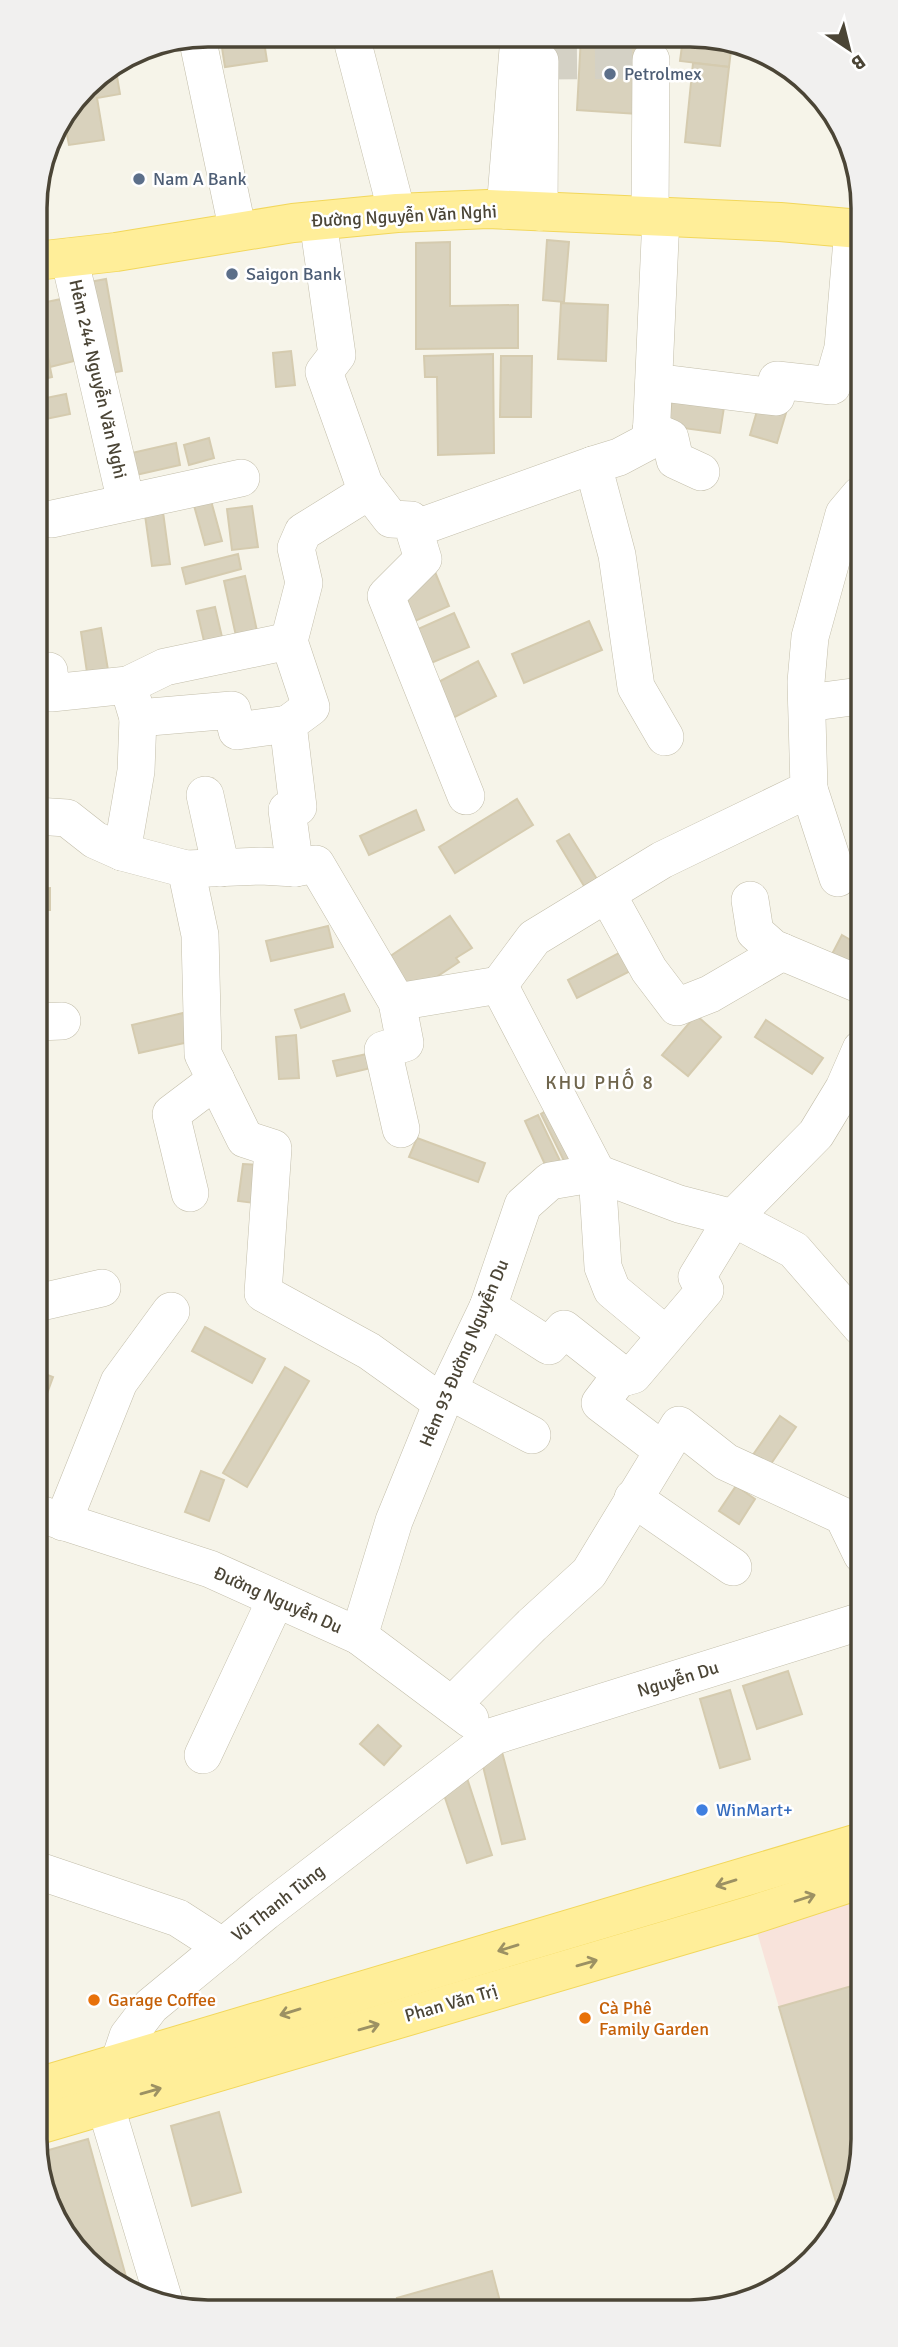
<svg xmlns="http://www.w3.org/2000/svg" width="898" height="2347" viewBox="0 0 898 2347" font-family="Signika,sans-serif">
	<rect width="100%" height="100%" fill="#f6f4e9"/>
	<polygon fill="#f1ecd1" points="36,561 47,605 36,605"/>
	<polygon fill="#f8e3db" points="862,1886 863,2150 850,2205 841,2219 752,1915"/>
	<g fill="#d9d2bd" stroke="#d5cbaf" stroke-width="2">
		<polygon points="263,35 267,61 225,67 221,41"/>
		<polygon points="581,37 643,38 638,114 577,110"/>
		<polygon points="683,38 724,38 732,42 729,67 680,61"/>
		<polygon points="693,63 729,67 720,146 685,142"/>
		<polygon points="115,65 120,94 97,98 104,140 69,145 66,130 56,132 55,129 94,78"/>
		<polygon points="547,240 569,242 564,302 543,300"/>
		<polygon points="450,242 450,306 518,305 518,348 416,349 416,243"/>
		<polygon points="106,279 122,371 100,375 84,283"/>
		<polygon points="61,299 74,361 50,367 37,304"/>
		<polygon points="36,300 52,377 36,381"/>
		<polygon points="561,303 608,305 606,361 558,359"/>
		<polygon points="291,351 295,385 276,387 273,353"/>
		<polygon points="493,354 494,453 438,455 437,377 425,377 424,356"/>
		<polygon points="501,356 532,356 531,417 500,417"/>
		<polygon points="66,394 70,414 36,421 36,400"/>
		<polygon points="672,399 724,407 720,433 668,426"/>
		<polygon points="759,404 786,413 777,443 750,435"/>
		<polygon points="209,438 214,458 189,465 184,445"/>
		<polygon points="176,443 180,465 127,477 123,455"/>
		<polygon points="210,497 222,541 205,545 193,502"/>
		<polygon points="252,506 258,547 232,550 227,509"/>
		<polygon points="163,512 170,564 152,566 145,515"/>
		<polygon points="860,547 860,569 849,556"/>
		<polygon points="238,554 241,569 186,584 182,568"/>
		<polygon points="435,572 449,606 406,625 391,591"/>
		<polygon points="245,576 257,631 236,636 224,581"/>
		<polygon points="215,607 225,650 207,654 197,611"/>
		<polygon points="454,613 469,647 424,666 409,633"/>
		<polygon points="589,621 602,650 524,683 512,654"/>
		<polygon points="101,628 109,676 88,679 81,632"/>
		<polygon points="478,661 496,696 449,720 431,686"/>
		<polygon points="517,799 533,825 455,873 439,847"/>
		<polygon points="861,809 861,833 860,833 852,812"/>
		<polygon points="416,810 424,830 369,855 360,836"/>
		<polygon points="569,834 597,879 584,886 557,841"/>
		<polygon points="50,888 50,910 36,910 36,889"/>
		<polygon points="450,916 472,948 456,958 459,962 409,995 386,959"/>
		<polygon points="328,926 333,947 271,961 266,941"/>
		<polygon points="842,935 861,946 861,973 831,956"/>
		<polygon points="634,945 644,964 577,998 568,980"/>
		<polygon points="344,994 350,1011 301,1028 295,1010"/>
		<polygon points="183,1013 189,1042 139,1053 132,1025"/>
		<polygon points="696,1015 721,1037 688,1076 662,1055"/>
		<polygon points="766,1020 823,1058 812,1074 755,1037"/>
		<polygon points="296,1035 299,1078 279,1079 276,1037"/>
		<polygon points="372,1053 375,1067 337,1076 333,1061"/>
		<polygon points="553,1107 578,1156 565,1163 541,1114"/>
		<polygon points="538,1115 562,1165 548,1171 525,1121"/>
		<polygon points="417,1138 485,1163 478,1182 409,1157"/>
		<polygon points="243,1164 259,1165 254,1203 238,1201"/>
		<polygon points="205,1327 265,1359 252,1383 192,1351"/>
		<polygon points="285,1367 309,1381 247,1487 223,1473"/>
		<polygon points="37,1371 53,1377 37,1421"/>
		<polygon points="780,1416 796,1427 766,1471 750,1459"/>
		<polygon points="201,1471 224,1480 209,1521 185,1512"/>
		<polygon points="736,1486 755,1499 739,1524 719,1511"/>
		<polygon points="788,1671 802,1714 757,1729 743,1686"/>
		<polygon points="730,1690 750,1759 720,1768 700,1699"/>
		<polygon points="378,1725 401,1746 384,1765 360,1744"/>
		<polygon points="502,1752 525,1839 502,1844 481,1758"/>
		<polygon points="466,1775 492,1855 467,1863 440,1783"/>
		<polygon points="862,1983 863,2150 850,2205 841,2219 779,2007"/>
		<polygon points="219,2112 241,2192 192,2206 171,2126"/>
		<polygon points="88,2139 128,2284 86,2262 38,2173 38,2153"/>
		<polygon points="492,2271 502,2309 400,2309 397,2298"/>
	</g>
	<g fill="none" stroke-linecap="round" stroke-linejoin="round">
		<polyline stroke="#d4d1c5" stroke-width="37" stroke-dasharray="37 18" stroke-linecap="butt" points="540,61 651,60"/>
		<defs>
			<g id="minor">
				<polyline points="351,36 397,213"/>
				<polyline points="197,37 238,232"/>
				<polyline points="505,210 519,37"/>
				<polyline points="539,212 540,61"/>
				<polyline points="650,217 651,60"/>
				<polyline points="661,217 651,440 619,457 593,465 617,555 636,687 665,737"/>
				<polyline points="318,221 337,355 324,372 364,484 391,519 411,520 423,559 386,596 466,796"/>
				<polyline points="69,257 126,502"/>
				<polyline points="654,382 776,397 777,380 832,386 843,348 853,228"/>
				<polyline points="651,430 670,438 675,460 701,472"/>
				<polyline points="52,519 241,478"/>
				<polyline points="414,529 593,465"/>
				<polyline points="36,672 49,671 51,693 128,685 165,667 289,641"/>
				<polyline points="128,685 138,718 232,710 237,731 288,724"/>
				<polyline points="807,703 860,696"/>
				<polyline points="809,789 838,878"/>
				<polyline points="205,795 221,868"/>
				<polyline points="36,816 67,818 95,840 122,852 186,869 261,866 295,868 316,864 397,1002 405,1043 383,1050 401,1129"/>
				<polyline points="122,852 136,771 138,718"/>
				<polyline points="295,868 287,810 298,807 288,724 311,707 289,641 304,583 296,548 303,532 369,491"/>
				<polyline points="186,869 200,935 203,1054 245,1139 273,1148 263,1293 369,1351 442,1403"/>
				<polyline points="607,894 649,970 677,1007 710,994 782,952"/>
				<polyline points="750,900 755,932 773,948 861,985"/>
				<polyline points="499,985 534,938 662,860 809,789 806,682 810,637 844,514 860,495"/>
				<polyline points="397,1002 499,985 597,1173 603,1267 612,1290 666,1335"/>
				<polyline points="37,1022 62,1021"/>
				<polyline points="190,1193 171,1114 216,1080"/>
				<polyline points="37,1303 102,1288"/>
				<polyline points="488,1307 549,1346 564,1329 625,1377"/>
				<polyline points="448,1390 532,1435"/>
				<polyline points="662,1450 600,1403 618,1379 633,1375 705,1290 697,1277 733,1218 816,1134 844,1088 861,1049"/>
				<polyline points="633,1498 733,1567"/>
				<polyline points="37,1513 210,1569 359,1636 470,1719"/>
				<polyline points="63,1522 119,1382 171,1311"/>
				<polyline points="359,1636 394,1521 442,1403 488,1307 523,1205 550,1181 597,1173 679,1204 733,1218 794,1250 861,1327"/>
				<polyline points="452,1705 532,1625 589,1573 679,1425 726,1462 843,1516 862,1555"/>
				<polyline points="203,1755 276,1599"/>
				<polyline points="39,1871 178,1918 223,1947"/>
				<polyline points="165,2304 105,2104 128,2036 151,2006 265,1912 494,1736 862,1621"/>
			</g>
			<g id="major">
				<polyline points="36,261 116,252 293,223 397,213 488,209 780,222 860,229"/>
				<polyline points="38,2087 862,1842"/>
				<polyline points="38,2125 752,1915 862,1879"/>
			</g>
		</defs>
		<use href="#minor" stroke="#c3beaa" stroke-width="38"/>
		<use href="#major" stroke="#f2d75b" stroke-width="40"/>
		<use href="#minor" stroke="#fff" stroke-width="37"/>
		<use href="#major" stroke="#fe9" stroke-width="38"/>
	</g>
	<defs><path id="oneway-shaft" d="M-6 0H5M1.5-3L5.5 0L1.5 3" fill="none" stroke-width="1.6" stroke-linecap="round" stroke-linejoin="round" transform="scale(1.75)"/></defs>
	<g stroke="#9c9163">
		<use href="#oneway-shaft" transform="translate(726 1883) rotate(163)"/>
		<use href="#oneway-shaft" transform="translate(805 1898) rotate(-18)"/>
		<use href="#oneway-shaft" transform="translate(508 1948) rotate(163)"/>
		<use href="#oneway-shaft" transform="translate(587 1963) rotate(-16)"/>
		<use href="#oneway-shaft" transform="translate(290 2012) rotate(163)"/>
		<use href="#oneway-shaft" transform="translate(369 2027) rotate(-16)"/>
		<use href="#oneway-shaft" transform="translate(151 2091) rotate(-16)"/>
	</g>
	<g fill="#5c6f8a" stroke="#fff" stroke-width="2.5">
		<circle cx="610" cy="74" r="7"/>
		<circle cx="139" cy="179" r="7"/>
		<circle cx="232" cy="274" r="7"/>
	</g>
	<circle fill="#3f7fe0" stroke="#fff" stroke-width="2.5" cx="702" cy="1810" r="7"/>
	<g fill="#e8710a" stroke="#fff" stroke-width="2.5">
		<circle cx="94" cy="2000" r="7"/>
		<circle cx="585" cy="2018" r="7"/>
	</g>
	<g text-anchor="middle" stroke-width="5" stroke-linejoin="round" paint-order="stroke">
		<g font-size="18" fill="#4e5e75" stroke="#fff" text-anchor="start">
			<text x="624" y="80">Petrolmex</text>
			<text x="153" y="185">Nam A Bank</text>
			<text x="246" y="280">Saigon Bank</text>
		</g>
		<g font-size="18" fill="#4b4536" stroke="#fff">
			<text transform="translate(404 216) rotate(-3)" y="6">Đường Nguyễn Văn Nghi</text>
			<text transform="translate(98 379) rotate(77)" y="6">Hẻm 244 Nguyễn Văn Nghi</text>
			<text transform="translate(464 1353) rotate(-67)" y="6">Hẻm 93 Đường Nguyễn Du</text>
			<text transform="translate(278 1600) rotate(24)" y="6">Đường Nguyễn Du</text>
			<text transform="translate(678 1679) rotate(-17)" y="6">Nguyễn Du</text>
			<text transform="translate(278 1903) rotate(-38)" y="6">Vũ Thanh Tùng</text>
			<text transform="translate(451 2003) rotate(-16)" y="6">Phan Văn Trị</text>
		</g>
		<g font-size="18" fill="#366cbe" stroke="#fff" text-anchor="start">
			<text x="716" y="1816">WinMart+</text>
		</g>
		<g font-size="18" fill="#c56008" stroke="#fff" text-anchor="start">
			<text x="108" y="2006">Garage Coffee</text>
			<text x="599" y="2014">Cà Phê<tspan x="599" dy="21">Family Garden</tspan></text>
		</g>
		<g font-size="19" letter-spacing="2" fill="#6f654c" stroke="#fff">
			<text x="600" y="1089">KHU PHỐ 8</text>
		</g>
	</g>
	<path d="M0 0H898V2347H0ZM208 47H690A161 161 0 0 1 851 208V2139A161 161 0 0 1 690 2300H208A161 161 0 0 1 47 2139V208A161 161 0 0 1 208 47Z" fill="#f1f0ef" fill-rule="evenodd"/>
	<path fill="none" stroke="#4b4536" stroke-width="3.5" d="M208 47H690A161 161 0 0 1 851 208V2139A161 161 0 0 1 690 2300H208A161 161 0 0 1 47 2139V208A161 161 0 0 1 208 47Z"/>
	<g transform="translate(849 49) rotate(145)" stroke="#ffffff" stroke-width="5" paint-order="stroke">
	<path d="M0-5L12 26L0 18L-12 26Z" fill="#4b4536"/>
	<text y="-10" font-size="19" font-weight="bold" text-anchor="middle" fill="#4b4536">B</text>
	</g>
</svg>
